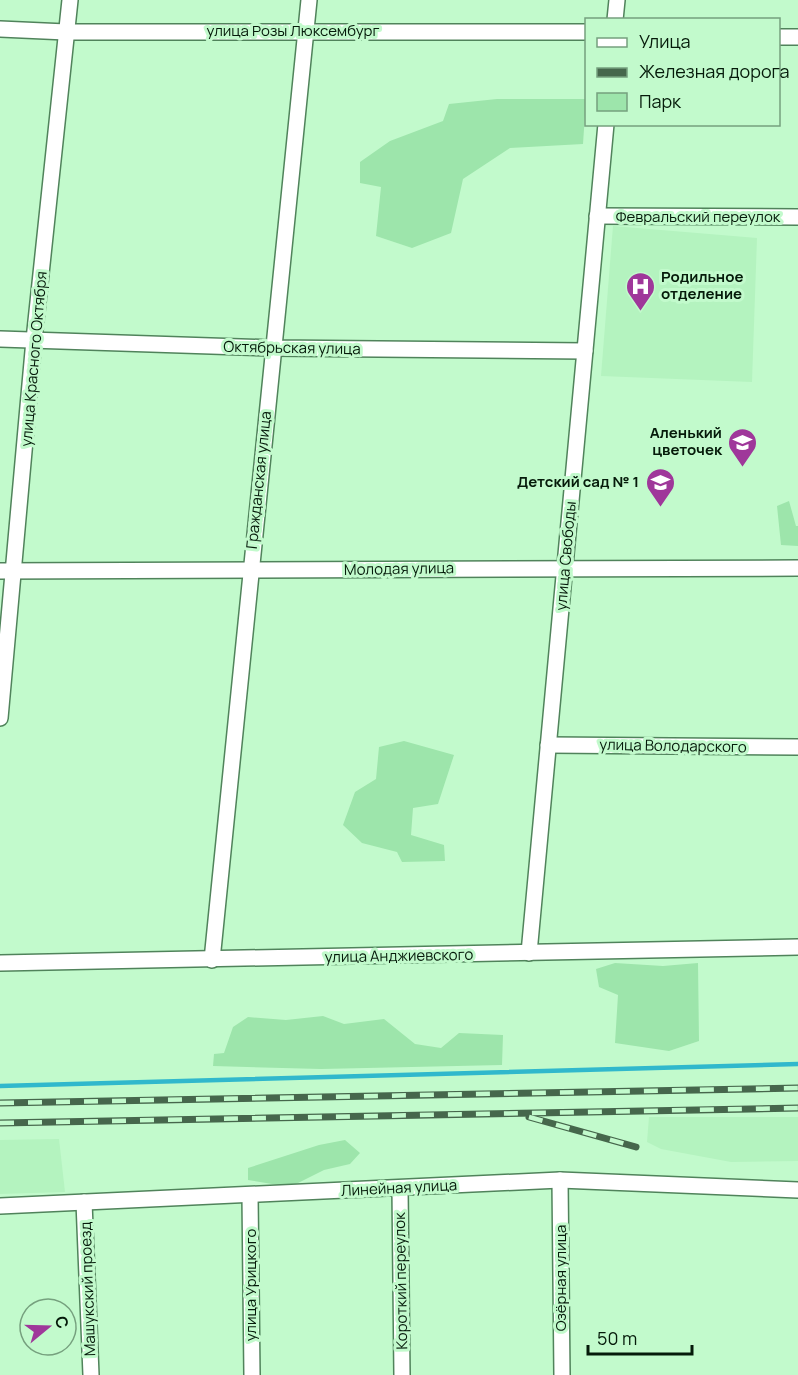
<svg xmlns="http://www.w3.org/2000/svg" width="798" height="1375" viewBox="0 0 798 1375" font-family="Manrope,sans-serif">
	<rect width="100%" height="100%" fill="#c2facc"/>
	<g fill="#b4f3bf">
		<polygon points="613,226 757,238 752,382 601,376"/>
		<polygon points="649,1117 798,1117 798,1161 731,1162 661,1149 647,1142"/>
		<polygon points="59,1139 65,1192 0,1194 0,1140"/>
	</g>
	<g fill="#9de5ab">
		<polygon points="497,99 586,99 583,144 510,148 463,179 451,233 412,248 376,236 381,187 360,183 360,162 390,141 443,121 449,104"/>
		<polygon points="789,501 796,526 798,526 798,546 781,545 777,506"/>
		<polygon points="404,741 454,755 438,804 413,808 411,835 444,845 445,861 402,862 397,852 362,843 343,825 355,792 376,779 379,747"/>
		<polygon points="615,963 663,966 698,963 699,1041 669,1051 615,1043 618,995 599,987 596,969"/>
		<polygon points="323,1016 344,1024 384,1019 415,1044 441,1048 459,1033 503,1035 502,1065 321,1069 213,1066 214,1054 224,1053 233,1027 248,1017 286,1020"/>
		<polygon points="345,1140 360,1153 350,1164 324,1170 290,1187 248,1180 248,1168 319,1145"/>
	</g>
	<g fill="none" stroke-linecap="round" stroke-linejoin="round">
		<polyline stroke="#31b8cc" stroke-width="4.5" points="0,1086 798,1064"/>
		<defs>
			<g id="minor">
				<polyline points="615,20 617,0"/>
				<polyline points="0,29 66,32 586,32"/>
				<polyline points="778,37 798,37"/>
				<polyline points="597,216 798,217"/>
				<polyline points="0,339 273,348 585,351"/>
				<polyline points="0,571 798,568"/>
				<polyline points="0,718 34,340 70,0"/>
				<polyline points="548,745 798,747"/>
				<polyline points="529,953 606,124"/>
				<polyline points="212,960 309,0"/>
				<polyline points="0,963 798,947"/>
				<polyline points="560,1180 562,1375"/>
				<polyline points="400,1188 402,1375"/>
				<polyline points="250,1195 252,1375"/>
				<polyline points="84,1202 91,1375"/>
				<polyline points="0,1206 560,1180 798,1190"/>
			</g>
		</defs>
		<use href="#minor" stroke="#50835b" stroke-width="18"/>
		<use href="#minor" stroke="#fff" stroke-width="15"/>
		<defs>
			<g id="rail">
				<polyline points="0,1103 798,1088"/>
				<polyline points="529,1117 636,1147"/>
				<polyline points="0,1123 798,1108"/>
			</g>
		</defs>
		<use href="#rail" stroke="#46674c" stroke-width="7"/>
		<use href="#rail" stroke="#c2facc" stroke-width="4.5" stroke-dasharray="14" stroke-linecap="butt"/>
	</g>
	<defs>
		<symbol id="hospital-pin" viewBox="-11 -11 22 30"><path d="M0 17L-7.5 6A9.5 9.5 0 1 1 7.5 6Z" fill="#9f379a" stroke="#c2facc"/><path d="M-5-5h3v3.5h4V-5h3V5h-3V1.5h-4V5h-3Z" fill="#fff"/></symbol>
		<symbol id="school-pin" viewBox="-11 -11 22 30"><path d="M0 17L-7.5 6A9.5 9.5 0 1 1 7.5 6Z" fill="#9f379a" stroke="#c2facc"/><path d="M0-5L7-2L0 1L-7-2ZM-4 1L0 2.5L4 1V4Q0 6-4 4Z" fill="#fff"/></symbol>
	</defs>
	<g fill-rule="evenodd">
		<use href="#hospital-pin" x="624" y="270" width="33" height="45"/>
		<use href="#school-pin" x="726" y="426" width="33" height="45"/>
		<use href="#school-pin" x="644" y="466" width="33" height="45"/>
	</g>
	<g text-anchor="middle" stroke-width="6" stroke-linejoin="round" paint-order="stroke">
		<g font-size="15" fill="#051a0a" stroke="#c2facc">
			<text x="293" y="36">улица Розы Люксембург</text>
			<text x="698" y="222">Февральский переулок</text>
			<text transform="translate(292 348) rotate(1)" y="5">Октябрьская улица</text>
			<text transform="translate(34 359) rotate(-85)" y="5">улица Красного Октября</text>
			<text transform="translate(259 480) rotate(-84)" y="5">Гражданская улица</text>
			<text transform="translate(566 556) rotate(-85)" y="5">улица Свободы</text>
			<text transform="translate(399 569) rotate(-1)" y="5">Молодая улица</text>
			<text transform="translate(673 746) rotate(1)" y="5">улица Володарского</text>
			<text transform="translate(399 956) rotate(-1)" y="5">улица Анджиевского</text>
			<text transform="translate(399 1188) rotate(-3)" y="5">Линейная улица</text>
			<text transform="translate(561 1278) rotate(-90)" y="5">Озёрная улица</text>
			<text transform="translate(401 1281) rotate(-91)" y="5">Короткий переулок</text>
			<text transform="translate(251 1285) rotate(-90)" y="5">улица Урицкого</text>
			<text transform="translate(88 1289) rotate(-92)" y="5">Машукский проезд</text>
		</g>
		<g font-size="15" font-weight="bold" fill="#051a0a" stroke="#c2facc" text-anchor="end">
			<text x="661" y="282" text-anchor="start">Родильное<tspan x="661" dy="17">отделение</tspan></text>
			<text x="722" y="438">Аленький<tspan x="722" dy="17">цветочек</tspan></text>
			<text x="639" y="487">Детский сад № 1</text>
		</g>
	</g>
	<rect x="585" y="18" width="195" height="108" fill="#c2facc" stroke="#76a07e" stroke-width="1.5"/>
	<rect x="597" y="38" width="30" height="9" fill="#ffffff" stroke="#76a07e" stroke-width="1.5"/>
	<text x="639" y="48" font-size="18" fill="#051a0a">Улица</text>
	<rect x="597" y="68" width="30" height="9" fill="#46674c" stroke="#76a07e" stroke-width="1.5"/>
	<text x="639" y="78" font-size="18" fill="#051a0a">Железная дорога</text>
	<rect x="597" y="93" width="30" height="18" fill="#9de5ab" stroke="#76a07e" stroke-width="1.5"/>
	<text x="639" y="108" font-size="18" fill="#051a0a">Парк</text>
	<g transform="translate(48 1327) rotate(71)"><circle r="28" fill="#c2facc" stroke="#76a07e" stroke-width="1.5"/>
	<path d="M0-4.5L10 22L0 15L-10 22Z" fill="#9f379a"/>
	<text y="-9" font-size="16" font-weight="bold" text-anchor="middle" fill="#051a0a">С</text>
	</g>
	<path d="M588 1345v9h104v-9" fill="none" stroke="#051a0a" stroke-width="3"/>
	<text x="597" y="1345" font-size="18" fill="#051a0a" stroke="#c2facc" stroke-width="4.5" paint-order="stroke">50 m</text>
</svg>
